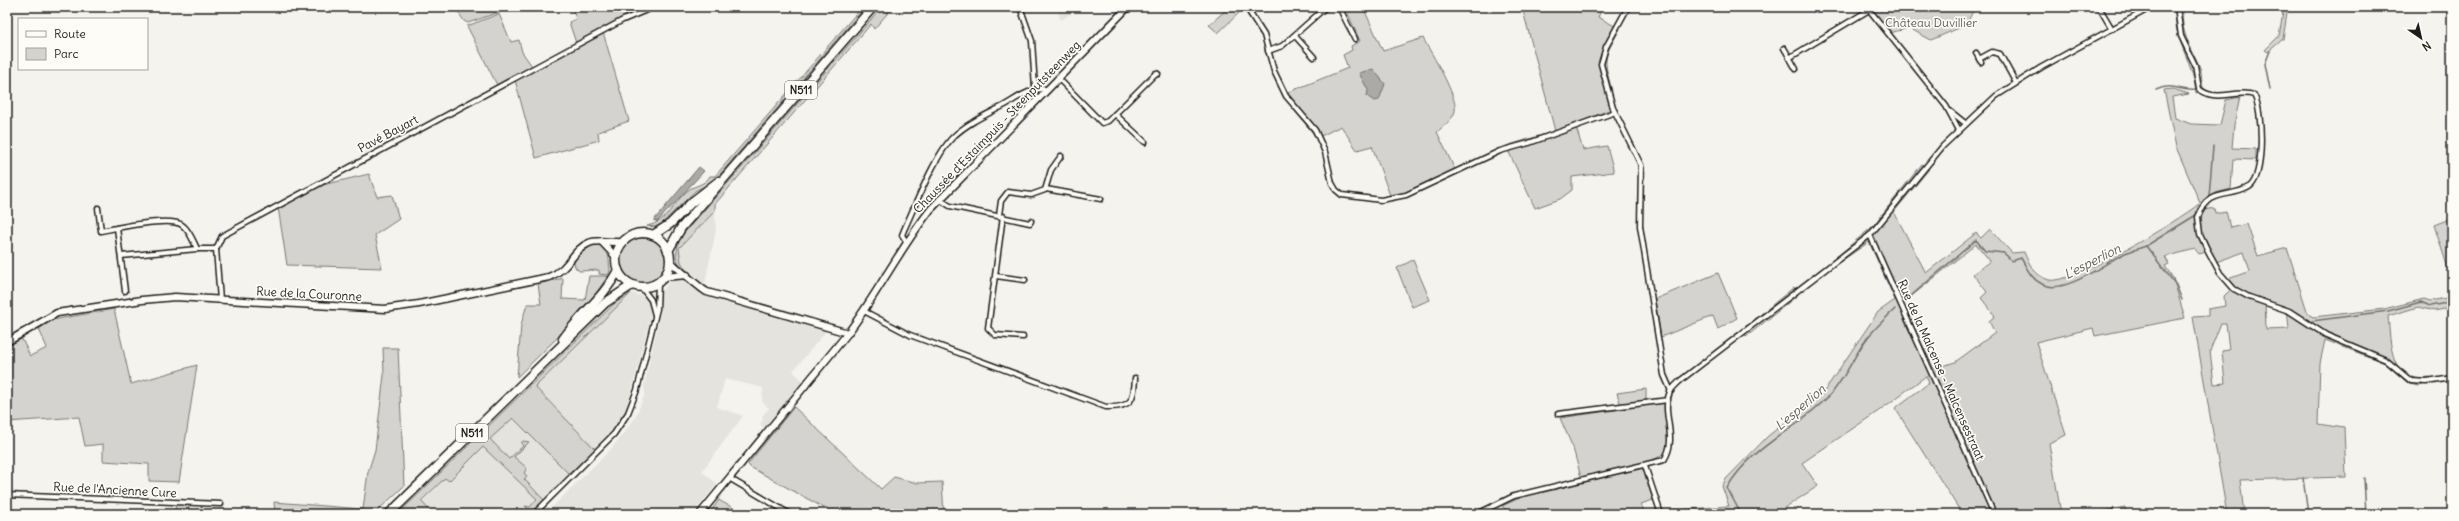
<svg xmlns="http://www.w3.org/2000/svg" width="2459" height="521" viewBox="0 0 2459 521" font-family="Delius,sans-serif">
	<rect width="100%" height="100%" fill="#f4f3ee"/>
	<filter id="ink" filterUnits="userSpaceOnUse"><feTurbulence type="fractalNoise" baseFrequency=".025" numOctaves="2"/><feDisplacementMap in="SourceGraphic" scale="8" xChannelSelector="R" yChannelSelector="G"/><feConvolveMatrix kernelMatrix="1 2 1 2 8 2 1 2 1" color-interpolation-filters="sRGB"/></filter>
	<g filter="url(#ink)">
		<g fill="#e4e3de">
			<polygon points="1056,7 1082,7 1061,20"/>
			<polygon points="715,211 716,230 704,288 687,272 681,262 679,248"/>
			<polygon points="681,278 686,280 701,294 828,329 793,371 803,381 765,429 760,424 763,420 762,416 769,408 762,402 763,388 725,379 717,407 743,416 702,471 717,484 693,514 545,514 612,448 635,418 645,394 644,386 661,311 661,293 671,280"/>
			<polygon points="631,293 647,298 651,310 650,318 627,409 615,429 595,449 535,387"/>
			<polygon points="509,415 569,474 529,514 433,514 421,502"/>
		</g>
		<g fill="#d4d3cf" stroke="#787876" fill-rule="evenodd">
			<polygon points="455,7 514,7 468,23 464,21"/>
			<polygon points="572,7 633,7 634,12 576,43 569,22 576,19"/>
			<path d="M862,7H865L714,181L695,191L661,224L655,227L647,226C668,222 672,204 687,191C694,185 706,185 710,176H715Z"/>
			<polygon points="882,7 893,7 874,29 871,24 715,204 715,211 679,248 681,262 687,272 681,270 676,256 679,239"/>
			<polygon points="1229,7 1238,7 1241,11 1218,33 1209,25"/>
			<path d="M1345,7H1363L1383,51L1423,38C1431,53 1458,96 1455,111C1453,120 1443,126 1437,132L1457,174L1414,194L1392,201L1372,146L1357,150L1341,126L1317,138L1294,110L1284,94L1348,68L1343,55L1352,50L1351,46L1360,41Z"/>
			<path d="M1522,7H1603L1598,17L1620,29C1603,59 1603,57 1612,91L1608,93L1611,109L1575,124L1583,150L1607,146L1614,172L1572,177V190L1560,199L1535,208L1506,146L1555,131Z"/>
			<polygon points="1870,7 1975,7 1966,25 1931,40 1909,28 1890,33"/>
			<path d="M2172,7H2184C2178,31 2192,47 2200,68C2203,77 2200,82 2205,91L2196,93C2194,70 2183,53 2177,31C2175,23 2177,15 2172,7Z"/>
			<polygon points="2284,7 2288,7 2283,39 2268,52 2265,50 2279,36"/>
			<polygon points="499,14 511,42 519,40 522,52 532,66 497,85 467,26"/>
			<polygon points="603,32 629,121 598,132 599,140 536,158 515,80"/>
			<polygon points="2173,89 2189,94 2172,97 2175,118 2191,124 2220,125 2226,100 2240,97 2234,125 2232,148 2256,149 2256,160 2233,159 2231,189 2215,193 2200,203 2176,147 2164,90"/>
			<path d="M1922,164L1929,169L1894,212L1926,273L1976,233L1981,238L1990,229L2012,253L2024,252C2029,264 2035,276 2049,280C2071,286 2179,220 2199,204V211L2214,208L2215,213L2226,211L2230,228L2247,224L2258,256L2287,248L2308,314L2313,317L2384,309L2424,299L2430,301L2452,297V307L2434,311L2418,307L2388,316C2391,345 2389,384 2430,378L2432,383L2419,386L2409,384L2385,363L2325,340L2320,363L2318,424L2344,428L2346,477L2240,480L2244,514H2227L2193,317L2208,316V309L2225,306L2224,296L2235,286L2228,279L2250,271L2244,252L2216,262L2210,251L2199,254L2195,249L2165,257L2169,264L2165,266L2173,278L2185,318L2095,336L2093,328L2036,342L2066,435L2049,443L2061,514H1962L1895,408L1929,383L1926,376L1880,410L1802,463L1818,486L1775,514H1663L1661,511L1729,506L1722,486L1726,479L1768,436L1823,393L1878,312L1895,300L1869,242L1837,264L1834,259L1872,227ZM1976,244L1990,261L1973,274L1987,292L1981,298L1995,316L1989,321L1995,333L1955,362L1934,369L1903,303ZM2265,301L2287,308L2289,329L2266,330ZM2221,323H2226L2229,350L2222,351L2225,383L2214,384L2210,351Z"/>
			<polygon points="369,174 377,197 392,195 399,219 375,235 382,268 287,265 278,207 314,187"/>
			<polygon points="2452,218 2452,281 2434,225"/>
			<circle cx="643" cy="261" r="23"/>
			<path d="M592,245H600L608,249L610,271L608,275L599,274V270L579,271L575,267C572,257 583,248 592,245Z"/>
			<polygon points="1413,260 1430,300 1412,307 1397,268"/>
			<polygon points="1718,273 1737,318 1718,329 1713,316 1661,337 1655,299"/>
			<polygon points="589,276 608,276 594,296 581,309 560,335 517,377 521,325 527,304 541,304 538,284 563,278 562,299 585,300"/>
			<polygon points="1794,287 1798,295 1746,337 1743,329"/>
			<polygon points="631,293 535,387 595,449 569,474 513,418 490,439 509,459 523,446 521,443 523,441 529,442 514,457 527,468 524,473 527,476 524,479 544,500 529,514 526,512 529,510 525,506 530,507 537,499 483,447 449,481 445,478 421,501 433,514 398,514 614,304"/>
			<polygon points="114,309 131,384 197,365 179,482 149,481 149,464 103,461 103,444 85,446 79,417 7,422 7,346 22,339 30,356 47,348 39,329 52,320"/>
			<polygon points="383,348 398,348 404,486 374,514 275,514 274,502 363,509 368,472 375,450 384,375"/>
			<polygon points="1646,389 1646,405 1665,403 1669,443 1666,452 1654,460 1641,463 1653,500 1641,504 1645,514 1510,514 1502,506 1524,496 1582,481 1573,448 1560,418 1622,409 1617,393"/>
			<polygon points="794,407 881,489 894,477 917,483 942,482 944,514 835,514 750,467 748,464"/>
			<polygon points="719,500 722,502 745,514 709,514"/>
			<polygon points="176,504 189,505 189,514 174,514"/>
			<polygon points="2125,507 2126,514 2088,514"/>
		</g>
		<g fill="#abaaa6" stroke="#72716f">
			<polygon points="1373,69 1385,84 1379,100 1374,101 1367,96 1368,90 1359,73"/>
			<polygon points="699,167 704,171 657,222 654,220"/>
		</g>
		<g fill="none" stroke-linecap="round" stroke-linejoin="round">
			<g stroke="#72716f" stroke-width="1.5">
				<polyline points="2270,89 2265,64 2270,51"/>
				<path d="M2156,90C2174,82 2180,92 2196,90"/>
				<polyline points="2146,246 2196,215 2198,208 2209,197 2213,146"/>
				<path d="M1905,301L1976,240L1985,251L2004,253L2012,261L2021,258C2027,268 2031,279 2042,284C2064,296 2103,264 2123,254C2130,251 2138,249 2146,246L2176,285L2182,300"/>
				<polyline points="2312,321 2388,311 2421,302 2430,306 2452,302"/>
				<polyline points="2303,478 2308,514"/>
				<polyline points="2364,478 2366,514"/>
				<path d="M1741,514L1727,488C1750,447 1797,429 1829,396C1845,379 1854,355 1868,337C1876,327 1886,318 1895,309"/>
			</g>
			<defs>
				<g id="street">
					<polyline points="1020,7 1032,41 1035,88"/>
					<polyline points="1246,7 1264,35 1274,71 1286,96 1315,130 1325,152 1332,183 1336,190 1342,195 1381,200 1406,195 1500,151 1529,143 1615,112"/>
					<polyline points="1339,7 1355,39"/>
					<polyline points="1628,7 1606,47 1601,64 1613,108 1641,165 1640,226 1664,375 1671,391"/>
					<polyline points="1867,7 1946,106 1959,130"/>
					<polyline points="2099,7 2112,29"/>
					<path d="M2177,7L2181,36L2195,65L2199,89C2216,103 2236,89 2254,95C2263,110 2265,177 2249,187C2229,199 2210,187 2198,217L2200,234L2207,249L2220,273L2234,289L2249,297L2289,311L2326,335L2386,360L2411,381L2427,382L2452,378"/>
					<polyline points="1295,36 1314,57"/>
					<polyline points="1784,48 1796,69"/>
					<polyline points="1268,51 1282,46 1326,7"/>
					<polyline points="1976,53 1981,62"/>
					<polyline points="1789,58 1869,10"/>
					<polyline points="1979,59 1992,52 2000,54 2016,83"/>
					<polyline points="1058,78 1102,123 1108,121 1156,73 1158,74"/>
					<polyline points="1950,111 1965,123"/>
					<polyline points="1115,114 1145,142"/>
					<polyline points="1046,189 1101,199"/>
					<polyline points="939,199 950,206 1030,223 1031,221"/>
					<path d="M98,208L101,231C117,228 170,216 182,225C188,229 194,242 197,249H216"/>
					<polyline points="999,215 1001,201 1008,192 1031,195 1045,190 1051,170 1061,156"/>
					<polyline points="1003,216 988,328 995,335 1023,337"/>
					<polyline points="117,228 125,291"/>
					<polyline points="1870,235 1994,514"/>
					<path d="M906,241L902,235L904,230C915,206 935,155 953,137C967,123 988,114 1005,105C1019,97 1030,88 1046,89"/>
					<polyline points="121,256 197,249"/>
					<polyline points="996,276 1025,280"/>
					<polyline points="641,287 651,300 655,315"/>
					<polyline points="220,300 216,249 222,236 623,20 654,7"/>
					<path d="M864,311L910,335L1106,407C1132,408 1134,400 1135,378"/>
					<polyline points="1558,414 1668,400"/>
					<polyline points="1645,466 1661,514"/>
					<polyline points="729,478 790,514"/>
					<polyline points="7,495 221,504"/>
					<polyline points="534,514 614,434 628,413 637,390 657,309 658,283"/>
					<path d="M1477,514L1514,496L1664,460C1679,437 1660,413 1670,392C1673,387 1678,383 1681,380L1870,235L1943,146L1996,96L2042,67L2152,7"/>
				</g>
				<g id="secondary">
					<polyline points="602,242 616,257"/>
					<path d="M670,261C675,266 701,289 707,292L848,333"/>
					<polyline points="664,277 687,275"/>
					<path d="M7,342L57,313L142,300L175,297L385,309L419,304L549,277C570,269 572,250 589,243C598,239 612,243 623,242"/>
					<path d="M700,514L848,333C878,293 900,248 931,209L1128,7"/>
				</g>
				<g id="highway">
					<circle cx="643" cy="260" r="27"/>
					<polyline points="653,235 670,224 692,202 719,181"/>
					<polyline points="668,251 681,228 873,7"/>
					<path d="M563,339C580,315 605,296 618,270"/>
					<polyline points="389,514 605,303 632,285"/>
				</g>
			</defs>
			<use href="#street" stroke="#1c1c1c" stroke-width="7"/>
			<use href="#secondary" stroke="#1c1c1c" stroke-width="9"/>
			<use href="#highway" stroke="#1c1c1c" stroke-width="11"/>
			<use href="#street" stroke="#fdfcf7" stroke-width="4"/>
			<use href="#secondary" stroke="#fdfcf7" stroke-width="6"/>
			<use href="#highway" stroke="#fdfcf7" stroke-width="8"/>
		</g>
	</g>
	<g text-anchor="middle" stroke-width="3.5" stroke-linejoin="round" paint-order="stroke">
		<g fill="#fdfcf7" stroke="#605f5e" stroke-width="1">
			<rect x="785" y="81" width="32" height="18" rx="3"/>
			<rect x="456" y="424" width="32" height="18" rx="3"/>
		</g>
		<g font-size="11" font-weight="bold" fill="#1c1c1c">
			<text x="801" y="94">N511</text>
			<text x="472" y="437">N511</text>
		</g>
		<g font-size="12" fill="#5c5c5b" stroke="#fdfcf7">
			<text x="1931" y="27">Château Duvillier</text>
		</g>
		<g font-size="12" fill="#1c1c1c" stroke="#fdfcf7">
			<text transform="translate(997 127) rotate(-46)" y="4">Chaussée d'Estaimpuis - Steenputsteenweg</text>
			<text transform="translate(388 134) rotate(-28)" y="4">Pavé Bayart</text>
			<text transform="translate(309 294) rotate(3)" y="4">Rue de la Couronne</text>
			<text transform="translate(1941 370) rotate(66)" y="4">Rue de la Malcense - Malcensestraat</text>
			<text transform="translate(115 490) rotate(3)" y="4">Rue de l'Ancienne Cure</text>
		</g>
		<g font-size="13" font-style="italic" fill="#5c5c5a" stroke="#fdfcf7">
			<text transform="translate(2092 261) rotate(-27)" y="5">L'esperlion</text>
			<text transform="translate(1800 407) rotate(-41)" y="5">L'esperlion</text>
		</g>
	</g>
	<rect width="2459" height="521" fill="none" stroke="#fdfcf7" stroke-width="24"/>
	<rect x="12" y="12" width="2435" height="497" fill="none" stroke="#1c1c1c" stroke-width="1.5" filter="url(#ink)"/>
	<rect x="18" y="18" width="130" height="52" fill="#fdfcf7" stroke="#a3a29f"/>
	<rect x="26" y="31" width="20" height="6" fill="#fdfcf7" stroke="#a3a29f"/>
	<text x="54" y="38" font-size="12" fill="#1c1c1c">Route</text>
	<rect x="26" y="48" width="20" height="12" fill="#d4d3cf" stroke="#a3a29f"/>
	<text x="54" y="58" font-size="12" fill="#1c1c1c">Parc</text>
	<g transform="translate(2421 38) rotate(146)" stroke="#fdfcf7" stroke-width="3" paint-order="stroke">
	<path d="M0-3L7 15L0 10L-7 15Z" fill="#1c1c1c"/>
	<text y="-6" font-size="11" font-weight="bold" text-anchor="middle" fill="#1c1c1c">N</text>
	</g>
</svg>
